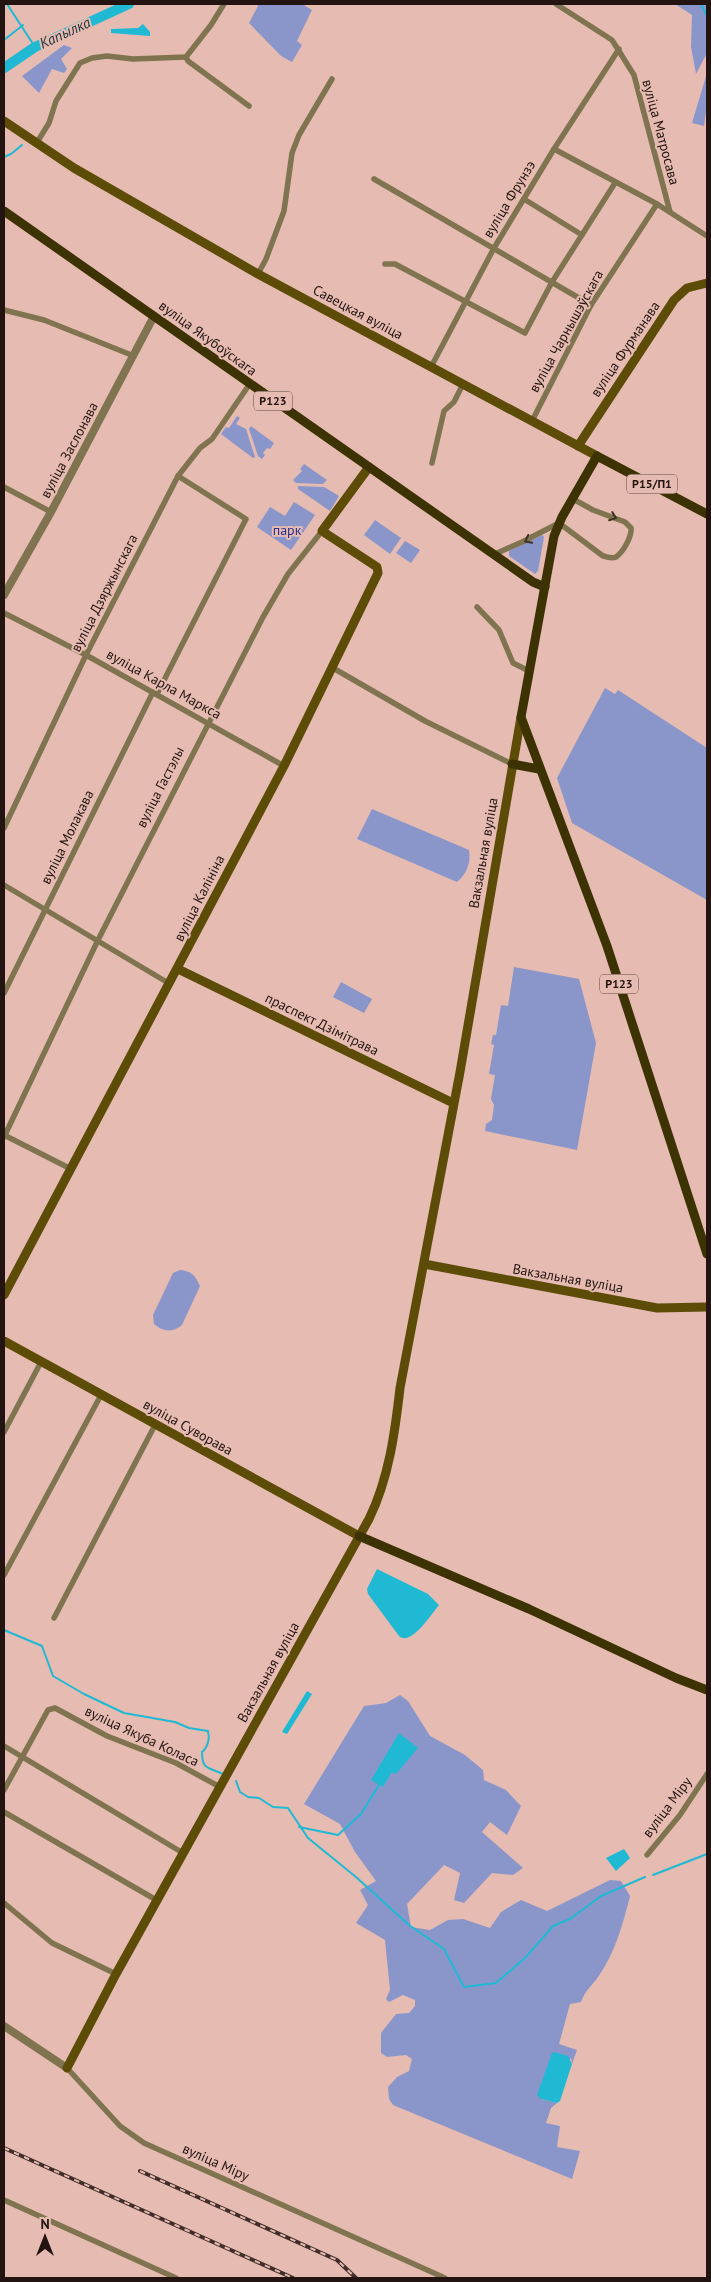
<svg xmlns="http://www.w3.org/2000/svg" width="711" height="2282" viewBox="0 0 711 2282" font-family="'PT Sans',sans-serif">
	<rect width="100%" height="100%" fill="#e6bbb1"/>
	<g fill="#8a96ca">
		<polygon points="256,4 302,4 312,10 297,41 302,45 292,62 281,56 249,23 258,6"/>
		<polygon points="675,4 705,4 707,9 707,53 696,74 691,47 692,15"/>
		<polygon points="64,45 72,48 61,59 67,69 64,73 52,69 39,93 22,76"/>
		<polygon points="707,73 707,104 704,126 692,123"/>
		<polygon points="237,416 240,418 236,424 246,429 255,457 253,458 221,434 226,427 229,428"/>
		<polygon points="251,426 274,443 270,449 267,448 263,453 265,455 262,459 258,456 249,429"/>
		<polygon points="304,464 327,480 323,484 296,483 293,480 302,471 300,469"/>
		<polygon points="298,486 324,487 339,496 330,511 298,489"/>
		<polygon points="294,502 315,515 291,550 257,527 270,507 285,516"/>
		<polygon points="375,520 401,538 390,554 364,535"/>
		<polygon points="542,535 544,537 538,571 535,574 509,556 509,551"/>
		<polygon points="405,541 420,550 411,563 396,553"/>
		<polygon points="605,688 615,694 618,690 707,748 707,900 572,823 557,778"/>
		<path d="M372,809L469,850C471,862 467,874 457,882L357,839Z"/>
		<polygon points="514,967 579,979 596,1043 577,1150 485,1131 486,1124 492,1120 494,1105 491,1099 495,1075 489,1074 494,1045 491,1044 493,1035 496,1035 501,1005 508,1006"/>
		<polygon points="341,982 372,999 364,1013 333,997"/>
		<path d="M180,1270C191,1271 195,1275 200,1286L182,1325C172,1333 163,1332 154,1324L153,1315L173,1273Z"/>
		<path d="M400,1695L408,1701L430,1736L465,1755L483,1770L484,1780L506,1790L521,1806L507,1835L490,1822L482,1832L523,1868L513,1875L492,1873L464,1903L454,1900L460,1873L444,1865L407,1904L411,1927L430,1930L448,1920L463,1919L490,1928L501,1912L521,1900L547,1911L610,1880L621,1881L630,1896C623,1924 615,1953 598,1977C591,1987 586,1989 581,2002L570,2004L559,2044L577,2050L572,2064L571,2058L541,2099L557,2103L551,2108L546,2123L560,2126L557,2147L580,2151L572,2179L393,2105L389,2099L388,2087L397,2077L409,2071L412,2059L406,2055L387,2057L381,2053V2033L396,2014L409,2013L415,2006V2000L403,1995L389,2002L386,1999L390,1990L385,1940L356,1923L368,1905L360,1890L376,1881L355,1852L340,1824L304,1804L364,1706L386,1703Z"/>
	</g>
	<g fill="#1fb9d4">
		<polygon points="143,24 150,32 150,36 111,33 111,29 138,28"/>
		<path d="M377,1569L428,1594L439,1605C431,1614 411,1647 399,1636L368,1594L367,1589Z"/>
		<polygon points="307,1691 312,1694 287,1734 282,1732"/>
		<polygon points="399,1733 418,1748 396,1774 392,1772 383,1787 371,1780"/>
		<polygon points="624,1849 630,1858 616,1871 606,1858"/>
		<polygon points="554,2052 568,2056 572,2064 560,2101 557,2103 541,2099 537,2095 552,2053"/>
	</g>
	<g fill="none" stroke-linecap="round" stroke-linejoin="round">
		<g stroke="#1fb9d4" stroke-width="2">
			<polyline points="7,4 35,47"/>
			<polyline points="701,4 707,16"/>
			<polyline points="4,40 23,25"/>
			<polyline points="4,157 11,154 22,145"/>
			<path d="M4,1630L42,1646L53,1676L84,1694L124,1713L175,1722L189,1728L208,1731C210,1738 208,1747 202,1752C202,1771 209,1767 223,1774"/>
			<polyline points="236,1781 240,1792 248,1797 259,1798 273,1807 288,1808 308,1838 356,1877 409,1925 444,1949 464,1987 496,1983 525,1958 553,1926 570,1919 601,1896 645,1877"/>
			<polyline points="299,1827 338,1835 361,1814 379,1785"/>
			<polyline points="653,1875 707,1854"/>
		</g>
		<polyline stroke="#1fb9d4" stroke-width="10" points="4,68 35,47 129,4"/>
		<g stroke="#7f744f" stroke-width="5.5">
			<polyline points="556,4 612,40 634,75 670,212"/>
			<polyline points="186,57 188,61 249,106"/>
			<polyline points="36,144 49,123 56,101 80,63 92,58 107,56 133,59 186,57 211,25 224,4"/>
			<polyline points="554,149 657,204 707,236"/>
			<polyline points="374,179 591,305"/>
			<polyline points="524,199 582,235"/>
			<polyline points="385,264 395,264 525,333 552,282 615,183"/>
			<polyline points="258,274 266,259 284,211 292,153 299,135 332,79"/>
			<polyline points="4,310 44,320 134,356"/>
			<polyline points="431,367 494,248 554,149 619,49"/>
			<polyline points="532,421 591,305 657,204"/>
			<polyline points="432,463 444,411 454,402 463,384"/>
			<polyline points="4,487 51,512"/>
			<path d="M495,554L522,542L559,523L603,556C608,557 612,559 616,557C623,552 632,537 631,528L625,522L593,510L573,499"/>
			<polyline points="477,607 499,630 513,663 529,671"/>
			<polyline points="4,613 86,655 284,766"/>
			<polyline points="333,668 425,721 512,764"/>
			<polyline points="157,694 246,519 178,476"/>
			<polyline points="4,828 86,655 178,476 200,448 212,439 249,385"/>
			<polyline points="4,885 170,984"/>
			<polyline points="4,993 153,692"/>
			<polyline points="4,1135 71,1169"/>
			<polyline points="4,1137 98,940 263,617 288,574 322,531"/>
			<polyline points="4,1432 41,1362"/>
			<polyline points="4,1575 101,1395"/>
			<polyline points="54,1618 155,1425"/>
			<polyline points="4,1746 183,1853"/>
			<polyline points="4,1790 48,1710 55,1708 107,1736 176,1763 220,1787"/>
			<polyline points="4,1812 158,1901"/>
			<polyline points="647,1855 680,1815 707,1774"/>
			<polyline points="4,1903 52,1943 116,1974"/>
			<polyline points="67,2068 120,2126 144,2143 445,2278"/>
			<polyline points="4,2200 176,2278"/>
		</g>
		<g stroke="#7f744f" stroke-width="8">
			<polyline points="4,595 51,512 154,316"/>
			<polyline points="4,2026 67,2068"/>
		</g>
		<g stroke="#5c4c07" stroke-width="9">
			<polyline points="4,121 74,168 258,274 597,456"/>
			<polyline points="578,446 674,300 687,288 707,283"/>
			<polyline points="178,969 453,1103"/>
			<polyline points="424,1264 657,1308 707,1307"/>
			<polyline points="4,1295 284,766 378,573 377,567 322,531 369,467"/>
			<polyline points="4,1341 359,1536"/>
			<path d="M67,2068L116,1974L369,1519C389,1478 395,1432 400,1388L460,1072L521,717"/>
		</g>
		<g stroke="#3d3204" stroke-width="9">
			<polyline points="4,211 533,582 545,587"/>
			<polyline points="707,514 597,456 562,517 554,536 521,717 607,946 707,1254"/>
			<polyline points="512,764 539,769"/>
			<polyline points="359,1536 529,1609 676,1678 707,1690"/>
		</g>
		<defs>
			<g id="rail">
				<polyline points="4,2148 293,2278"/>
				<polyline points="140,2171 337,2260 356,2278"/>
			</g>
		</defs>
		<use href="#rail" stroke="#412d29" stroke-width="4"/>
		<use href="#rail" stroke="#e6bbb1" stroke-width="2" stroke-dasharray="5.5" stroke-linecap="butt"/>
	</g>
	<defs><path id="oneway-chevron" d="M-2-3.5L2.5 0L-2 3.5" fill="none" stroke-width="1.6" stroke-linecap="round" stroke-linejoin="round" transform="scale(1.25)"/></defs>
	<g stroke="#3f3124">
		<use href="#oneway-chevron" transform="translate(613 517) rotate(21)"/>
		<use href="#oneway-chevron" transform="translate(528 540) rotate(153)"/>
	</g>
	<g text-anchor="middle" stroke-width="4" stroke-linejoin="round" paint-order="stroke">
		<g fill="#e6bbb1" stroke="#5e4641" stroke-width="1">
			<rect x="254" y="391.5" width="38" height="19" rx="4"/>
			<rect x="627" y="474.5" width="50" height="19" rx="4"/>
			<rect x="600" y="974.5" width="38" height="19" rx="4"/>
		</g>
		<g font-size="12" font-weight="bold" fill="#231411">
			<text x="273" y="405">Р123</text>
			<text x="652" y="488">Р15/П1</text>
			<text x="619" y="988">Р123</text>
		</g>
		<g font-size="14" fill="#231411" stroke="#e6bbb1">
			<text transform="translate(661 132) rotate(75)" y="5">вуліца Матросава</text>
			<text transform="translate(509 199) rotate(-59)" y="5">вуліца Фрунзэ</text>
			<text transform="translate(358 312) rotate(28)" y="5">Савецкая вуліца</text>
			<text transform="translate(566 331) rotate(-61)" y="5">вуліца Чарнышэўскага</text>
			<text transform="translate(208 338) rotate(36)" y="5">вуліца Якубоўскага</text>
			<text transform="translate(625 349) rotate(-56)" y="5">вуліца Фурманава</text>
			<text transform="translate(69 450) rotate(-62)" y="5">вуліца Заслонава</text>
			<text transform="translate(104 593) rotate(-63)" y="5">вуліца Дзяржынскага</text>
			<text transform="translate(164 684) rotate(29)" y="5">вуліца Карла Маркса</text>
			<text transform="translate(160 787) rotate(-63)" y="5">вуліца Гастэлы</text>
			<text transform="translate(67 837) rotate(-64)" y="5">вуліца Молакава</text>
			<text transform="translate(483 853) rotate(-80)" y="5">Вакзальная вуліца</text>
			<text transform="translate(199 898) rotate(-63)" y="5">вуліца Калініна</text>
			<text transform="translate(322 1024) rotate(26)" y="5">праспект Дзімітрава</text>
			<text transform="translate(568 1278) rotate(10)" y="5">Вакзальная вуліца</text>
			<text transform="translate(188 1427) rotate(29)" y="5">вуліца Суворава</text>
			<text transform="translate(268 1672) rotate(-61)" y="5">Вакзальная вуліца</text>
			<text transform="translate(142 1736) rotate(25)" y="5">вуліца Якуба Коласа</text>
			<text transform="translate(667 1807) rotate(-53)" y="5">вуліца Міру</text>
			<text transform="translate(216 2162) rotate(24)" y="5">вуліца Міру</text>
		</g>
		<g font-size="14" fill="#2c308e" stroke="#e6bbb1">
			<text x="287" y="535">парк</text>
		</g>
		<g font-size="15" font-style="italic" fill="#1d343a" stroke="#e6bbb1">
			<text transform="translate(65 33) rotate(-25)" y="5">Капылка</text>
		</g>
	</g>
	<rect width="711" height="2282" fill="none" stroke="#231411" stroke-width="10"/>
	<g transform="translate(45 2237)" stroke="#e6bbb1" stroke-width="4" paint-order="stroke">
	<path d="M0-4L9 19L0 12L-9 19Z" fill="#231411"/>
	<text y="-8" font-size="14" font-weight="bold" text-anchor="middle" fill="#231411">N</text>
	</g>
</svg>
